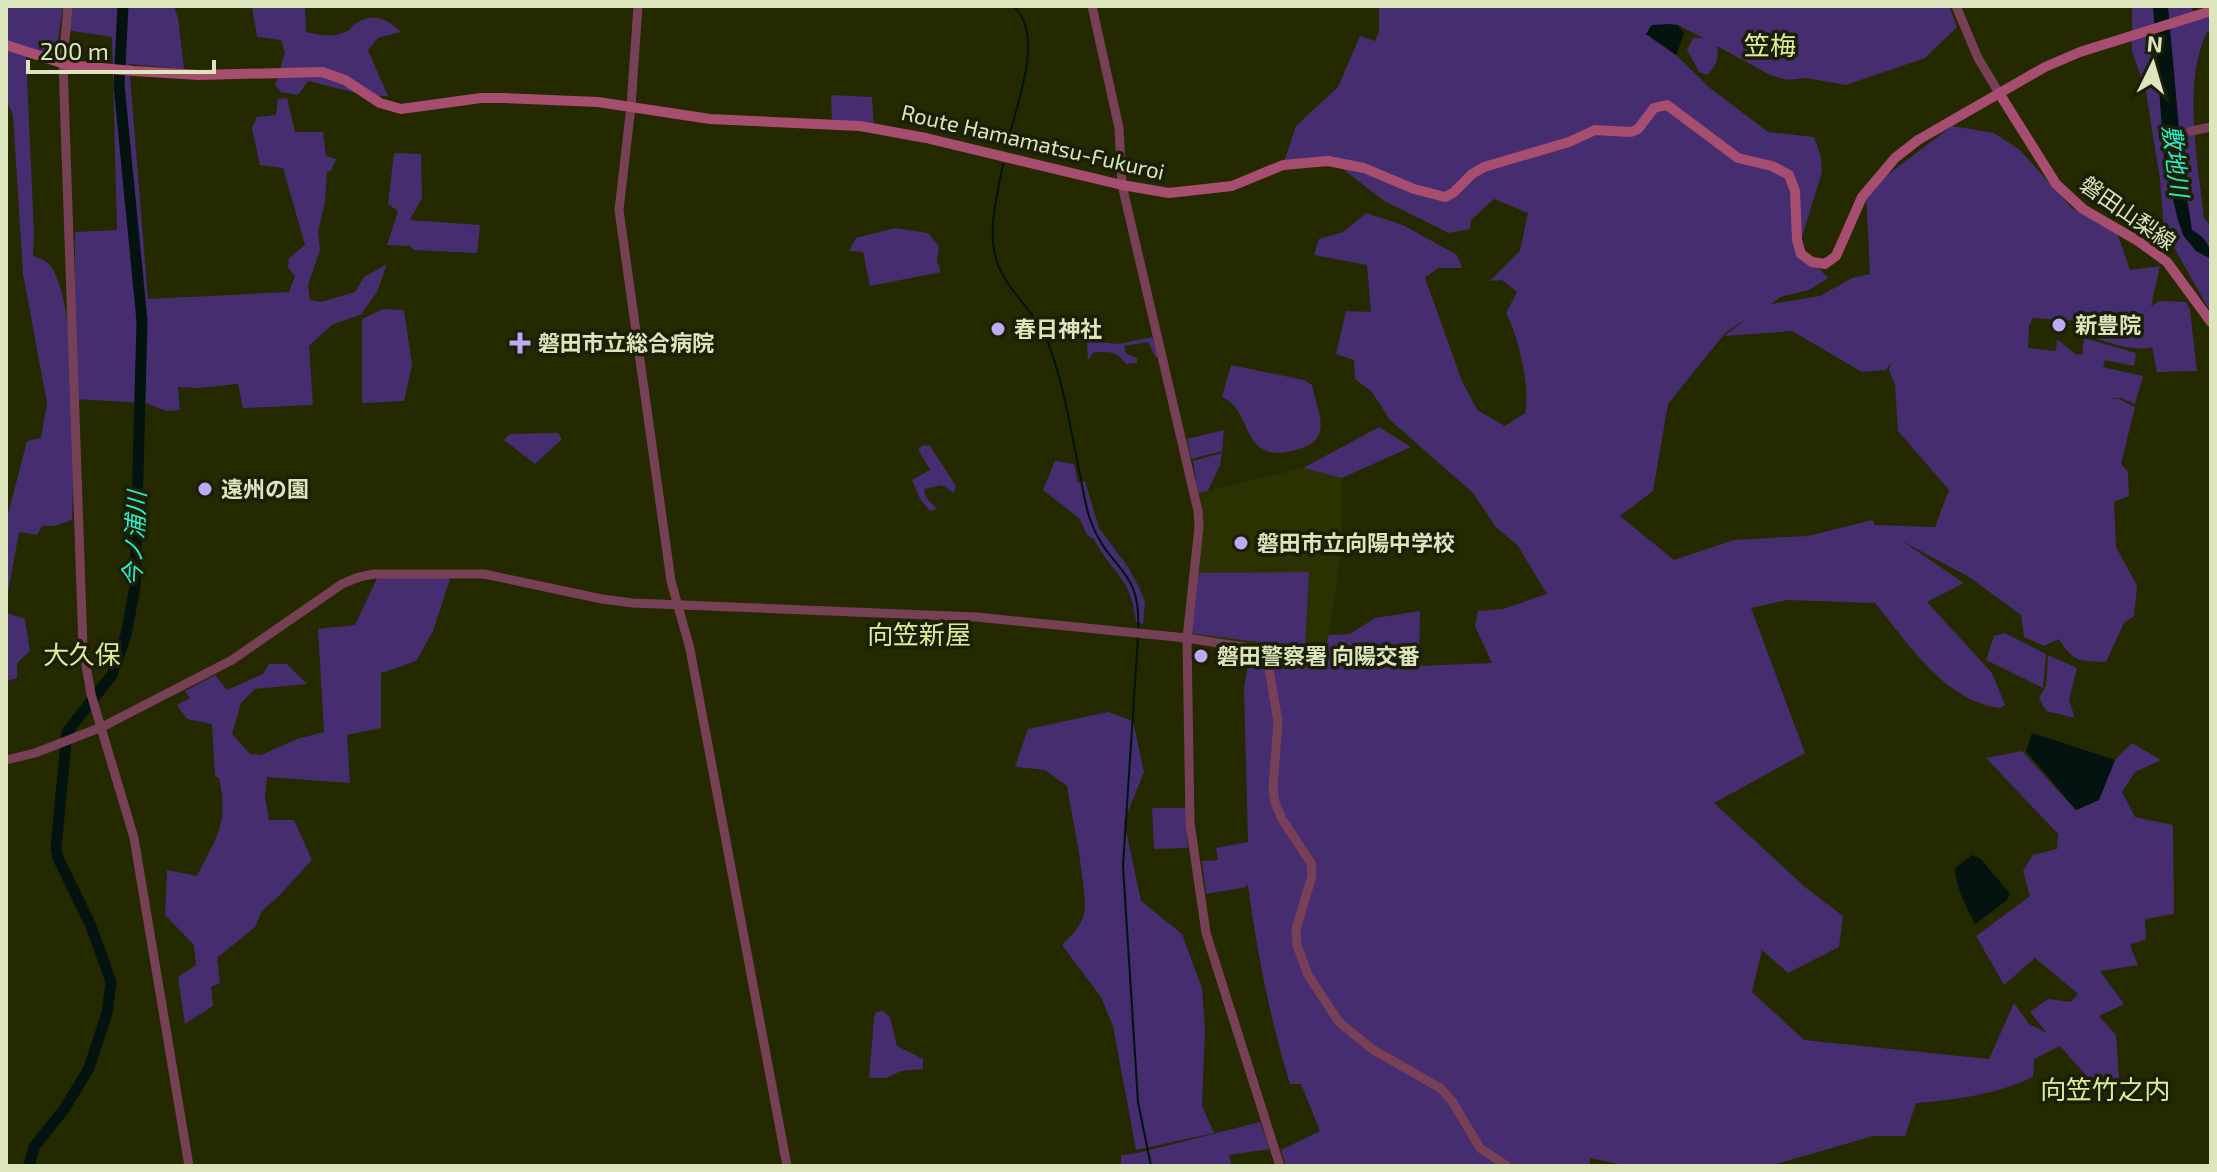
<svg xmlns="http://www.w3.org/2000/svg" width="2217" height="1172" viewBox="0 0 2217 1172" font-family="'Exo 2','Noto Sans JP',sans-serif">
	<rect width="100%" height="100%" fill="#242900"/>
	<polygon fill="#2b3100" points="1303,468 1342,478 1342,544 1326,657 1261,653 1187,638 1199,525 1195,494"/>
	<g fill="#452d70" fill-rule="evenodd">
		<path d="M6,6H63L55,61L26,53L34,235L33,256C42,259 49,261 53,270C69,297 70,356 74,388L75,232L117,230L112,37L66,30L69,6H174L178,18L184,69L129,64L148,299L289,292L295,276L288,268L289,258L305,245L283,168L260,165L252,128L257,117L276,115L278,99L287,98L295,132H323L326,156L336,159L331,171L327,172L325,202L318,232L320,250L308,285L310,300L321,302L355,292L364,277L387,264L377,292L362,313H366L333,324L309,346L313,405L243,408L238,384L199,388L178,387L180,410L166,411L146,403L75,399L72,520L54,526H42L37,535L19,532L6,603V522L27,441L41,438L47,403L23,274L13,115L6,100Z"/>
		<path d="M252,6H305L306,32C320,35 332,38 345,32C355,28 347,31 355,24C372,11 388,19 401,32L378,38L368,50L388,96H368L308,81L298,95L281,92L275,85L285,53L281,40L257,37Z"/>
		<path d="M1379,6H1949L1957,27L1925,58L1846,85L1806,78L1788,80L1770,75L1717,46C1719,58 1717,66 1707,75L1699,72L1687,50L1693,38H1703L1678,25H1652L1646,34L1676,55L1710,88L1768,132L1814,137L1821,157L1822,172L1799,247L1828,278L1809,290L1780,297L1771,304L1820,296L1852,278L1870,274L1866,191L1952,126L1994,133L2020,150L2072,208L2115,227L2130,270L2160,266L2151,306L2160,301L2186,302L2190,310L2197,371L2157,372L2152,347C2131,353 2103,340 2082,334L2078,321L2033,318L2029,326L2028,348L2056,351L2057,339L2075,354L2082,355L2084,338L2136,353L2134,366L2105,360L2103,367L2143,376L2135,404L2121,398L2107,399H2119L2135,407L2121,464L2128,472L2129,496L2114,502L2116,547L2137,586L2134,616L2124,623L2106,662C2079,661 2073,662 2059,639L2044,646L2024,637L2021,615L1969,577L1902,541L1964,583L1927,602L1992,673L2005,705L2000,708C1944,701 1908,643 1875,603L1787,600L1751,608L1805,753L1714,803L1805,887L1843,916L1839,947L1788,973L1762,950L1752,992L1804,1040L1989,1059L2014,1003L2029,1024L2047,1033L2030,1012L2048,999L2071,1002L2078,994L2035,958L2004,985L1976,936L2030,896L2023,871L2033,855L2057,849L2058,834L1986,758L2022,751L2076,810L2099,800L2115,760L2132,743L2161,760L2135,772L2122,792L2135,817L2173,825L2174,914L2145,919L2146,939L2130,945L2138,965L2100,971L2124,1004L2099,1016L2116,1035L2119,1078L2089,1079L2060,1046L2034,1059L2033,1077C1998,1094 1955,1100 1916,1103L1905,1136H1873L1769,1166H1629L1590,1158V1166H1286L1281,1150L1320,1131L1301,1084H1290C1270,1019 1257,953 1248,886L1245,882L1247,887L1206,894L1202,861L1218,860L1216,848L1248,842L1244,689L1250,654L1271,662L1270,656L1323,657L1329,635L1350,634L1375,618L1420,611L1419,666L1492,663L1475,626L1478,611L1503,609L1547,594L1518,546L1495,526L1473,493L1390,420L1372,392L1355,379L1354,360L1336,354L1346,311L1371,312L1367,265L1314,255L1319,239L1343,232L1366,213L1403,225L1457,255L1462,268H1438L1425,278L1462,381L1477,410L1505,426L1525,413C1531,390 1518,334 1506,313L1517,292L1502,280L1490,281L1520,251L1528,213L1494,199L1471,220L1470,229L1449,233L1384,201L1334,162L1283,165L1296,126L1338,87L1360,36L1375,41L1379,32ZM1749,317L1724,336L1792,331L1862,372L1886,370L1891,362L1889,370L1895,385L1898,431L1949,490L1935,527L1875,525L1872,520L1808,536L1734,540L1674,560L1620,516L1653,491L1668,404L1726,332Z"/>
		<path d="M2132,6H2190L2199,20L2211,16V31L2207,32C2182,84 2198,162 2204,218L2211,226V313L2164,230L2160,180L2146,92L2132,51Z"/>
		<polygon points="831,95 872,97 874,128 832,124"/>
		<polygon points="394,153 421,154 422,198 410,220 480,225 477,253 414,250 410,246 387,245 398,211 388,204"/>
		<polygon points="895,228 928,233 939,246 937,261 941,272 870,286 863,252 849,251 856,238"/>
		<polygon points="383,309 404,310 412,365 404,401 362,403 362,319"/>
		<path d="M1152,337L1159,355L1156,358L1148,342L1124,346L1126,354L1137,358V363L1126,364C1117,351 1108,351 1093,353L1088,360L1087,341L1118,344Z"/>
		<path d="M1231,365L1304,380L1312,385C1316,408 1334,438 1302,448C1238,470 1255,410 1222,397Z"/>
		<polygon points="1379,427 1411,447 1342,478 1303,468"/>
		<polygon points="1224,430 1222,451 1191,459 1187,439"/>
		<polygon points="558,433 562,439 535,464 504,440 510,434"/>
		<polygon points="924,445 930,446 956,486 954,493 942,485 924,489 926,497 937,509 930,511 920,499 912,480 930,470 918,449"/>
		<polygon points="1222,453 1220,465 1208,491 1198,493 1193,461"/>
		<path d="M1055,461L1074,464L1078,483L1085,481L1099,528L1128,567L1139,587L1145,602L1143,624L1136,622C1132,578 1112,574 1094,539L1087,535L1080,519L1043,490Z"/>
		<polygon points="1309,572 1305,648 1190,633 1196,573"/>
		<path d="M452,573L433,631L416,661L381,673V728L347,735L350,783L267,777L265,797L269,820H294L312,860L278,897L262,911L255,927L217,958L220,983L211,987L213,1006L185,1024L178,977L196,965L194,945L165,915L167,870L197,876C217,836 229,823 219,778L215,776L212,724L187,719L177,705L190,698L185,691L215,675L227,690L263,674L269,664H287L307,684L255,689L241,703L232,734L250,754L261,755L297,739L324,732L318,629L355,625L379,574Z"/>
		<polygon points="6,613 25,619 30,651 17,663 17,678 6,681"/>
		<polygon points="2005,633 2046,654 2043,688 1986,660 1994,636"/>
		<polygon points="2048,655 2077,668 2069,700 2075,718 2046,711 2039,698 2046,686"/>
		<path d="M1108,712L1133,721L1144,772L1124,821L1141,901L1182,934L1202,988L1205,1030L1202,1106L1214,1133L1136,1150L1113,1026L1101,997L1062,945C1071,936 1081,926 1084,914C1089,896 1071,810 1067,786L1045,770L1015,767L1028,729Z"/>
		<polygon points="1152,808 1186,808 1188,848 1154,849"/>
		<polygon points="883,1011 890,1017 897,1046 923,1059 923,1069 901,1071 886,1078 869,1078 874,1018 876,1012"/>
		<polygon points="1260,1122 1270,1149 1229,1155 1232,1166 1121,1166 1121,1155 1138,1153"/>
	</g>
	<g fill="#03130f">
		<path d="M2153,6H2168L2183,173L2192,230C2204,237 2211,245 2211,259L2196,251L2183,235L2177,217L2164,156Z"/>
		<polygon points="1670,24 1678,25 1684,34 1676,55 1646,34 1652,25"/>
		<polygon points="2032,733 2115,760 2099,800 2076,810 2026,751"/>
		<path d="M1972,855L1981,859L2010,894L2006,901L1975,924C1967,906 1955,888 1955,868Z"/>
	</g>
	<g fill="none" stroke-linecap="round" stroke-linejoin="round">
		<g stroke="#03130f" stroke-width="2">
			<path d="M1006,148C1014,111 1047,35 1013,6"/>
			<path d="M1003,164C998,193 988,225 995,255C1002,287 1033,308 1046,338C1063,377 1072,437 1081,480C1084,494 1086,509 1091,522C1109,571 1142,567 1138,631"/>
			<polyline points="1138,637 1123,866 1138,1102 1151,1166"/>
		</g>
		<polyline stroke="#03130f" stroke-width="11" points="29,1166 34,1147 65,1108 89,1068 107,1013 111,982 91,926 58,858 56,848 67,732 112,675 126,635 135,587 142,321 119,85 123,6"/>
		<g stroke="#784056" stroke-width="9">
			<polyline points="68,6 63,63 83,648 91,694 134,838 189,1166"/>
			<polyline points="638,6 631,106 619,210 671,581 690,649 787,1166"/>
			<polyline points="1092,6 1119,128 1122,185 1198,511 1199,527 1187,638 1190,823 1206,933 1280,1166"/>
			<polyline points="1956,6 1978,58 1999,93"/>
			<polyline points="2191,131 2211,127"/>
			<polyline points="6,760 35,753 102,727 232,660 342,584 359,577 374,574 484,574 602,599 633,603 976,617 1187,638 1255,649 1268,663 1278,722 1273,787 1275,803 1282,819 1311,863 1312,876 1296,929 1297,945 1308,975 1339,1022 1372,1049 1440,1088 1452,1101 1480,1148 1507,1166"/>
		</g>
		<g stroke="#a64d70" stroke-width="10">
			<polyline points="6,45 68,65 134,71 199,75 322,72 345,80 380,103 401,109 481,98 504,98 598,102 710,119 860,126 926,138 1122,185 1169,193 1232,186 1283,165 1328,161 1364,168 1414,189 1445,197 1453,193 1472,174 1484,167 1569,142 1595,130 1631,132 1638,129 1654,108 1667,105 1738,158 1772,166 1789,175 1795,191 1797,240 1801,254 1812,262 1825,264 1836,256 1862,197 1895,158 1918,140 2045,67 2080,52 2211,11"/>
			<polyline points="1999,93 2056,184 2083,209 2138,241 2167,262 2211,322"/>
		</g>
	</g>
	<g fill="#bea9f4" stroke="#1b1f06" stroke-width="3">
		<circle cx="2059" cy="325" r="8"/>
		<circle cx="998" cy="329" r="8"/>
		<path d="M516 331h8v8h8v8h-8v8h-8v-8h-8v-8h8z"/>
		<circle cx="205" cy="489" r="8"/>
		<circle cx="1241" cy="543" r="8"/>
		<circle cx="1201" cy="656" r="8"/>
	</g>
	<g text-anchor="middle" stroke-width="7" stroke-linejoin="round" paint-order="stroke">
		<g font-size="22" fill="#dde5bd" stroke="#1b1f06">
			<text transform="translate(1033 142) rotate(13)" y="8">Route Hamamatsu-Fukuroi</text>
			<text transform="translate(2128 213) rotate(35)" y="8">磐田山梨線</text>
		</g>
		<g font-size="22" font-weight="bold" fill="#dde5bd" stroke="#1b1f06" text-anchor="start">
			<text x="2075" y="333">新豊院</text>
			<text x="1014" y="337">春日神社</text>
			<text x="538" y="351">磐田市立総合病院</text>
			<text x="221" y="497">遠州の園</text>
			<text x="1257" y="551">磐田市立向陽中学校</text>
			<text x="1217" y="664">磐田警察署 向陽交番</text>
		</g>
		<g font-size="24" font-style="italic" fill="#27edcb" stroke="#1b1f06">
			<text transform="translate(2175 161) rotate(83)" y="8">敷地川</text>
			<text transform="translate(135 539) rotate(-87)" y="8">今ノ浦川</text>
		</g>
		<g font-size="26" fill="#ddeb99" stroke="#1b1f06">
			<text x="1770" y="55">笠梅</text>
			<text x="919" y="644">向笠新屋</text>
			<text x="82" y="664">大久保</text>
			<text x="2105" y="1099">向笠竹之内</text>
		</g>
	</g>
	<rect width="2217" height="1172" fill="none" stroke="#dde5bd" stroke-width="16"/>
	<g transform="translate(2153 64) rotate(5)" stroke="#1b1f06" stroke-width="6" paint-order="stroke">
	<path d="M0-6L14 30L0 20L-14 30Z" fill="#dde5bd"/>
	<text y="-12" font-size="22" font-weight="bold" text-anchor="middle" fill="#dde5bd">N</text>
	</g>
	<path d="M28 60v12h186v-12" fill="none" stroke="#dde5bd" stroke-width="4"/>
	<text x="40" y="60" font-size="24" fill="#dde5bd" stroke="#1b1f06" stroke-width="6" paint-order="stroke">200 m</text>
</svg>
